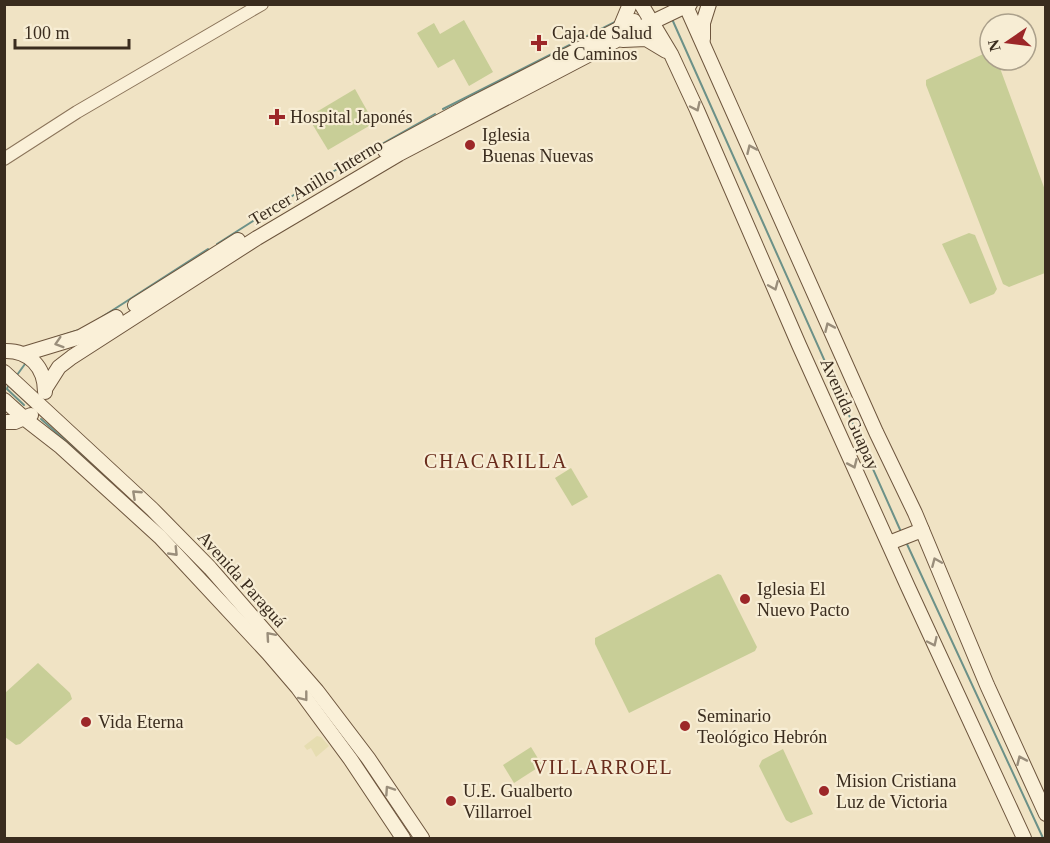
<svg xmlns="http://www.w3.org/2000/svg" width="1050" height="843" viewBox="0 0 1050 843" font-family="Georgia,serif">
	<rect width="100%" height="100%" fill="#f0e3c4"/>
	<polygon fill="#e6ddb1" points="317,736 321,737 329,746 316,757 311,748 307,750 304,746"/>
	<g fill="#c8ce97">
		<polygon points="464,20 493,72 469,86 454,59 438,68 417,33 434,23 440,34"/>
		<polygon points="990,51 990,60 997,60 1045,190 1045,273 1009,287 1003,284 926,85 926,80"/>
		<polygon points="355,89 374,123 328,150 308,117"/>
		<polygon points="969,233 975,235 997,289 994,294 970,304 942,244"/>
		<polygon points="571,468 588,497 572,506 555,478"/>
		<polygon points="718,574 721,575 757,647 755,651 629,713 595,644 595,638"/>
		<polygon points="38,663 70,693 72,699 20,744 16,745 5,737 5,693"/>
		<polygon points="531,747 542,765 514,783 503,765"/>
		<polygon points="783,749 813,814 791,823 786,820 759,766 762,760"/>
	</g>
	<g fill="none" stroke-linecap="round" stroke-linejoin="round">
		<g stroke="#6c9188" stroke-width="2">
			<polyline points="672,19 902,534"/>
			<polyline points="443,109 617,21"/>
			<polyline points="217,244 311,184 435,114"/>
			<polyline points="102,317 208,249"/>
			<polyline points="46,342 48,340 79,330"/>
			<polyline points="17,375 25,364"/>
			<polyline points="9,383 7,389 24,405"/>
			<polyline points="41,419 112,482"/>
			<polyline points="906,542 1043,838"/>
		</g>
		<defs>
			<polyline id="tertiary" points="4,159 77,112 262,4"/>
			<g id="secondary">
				<polyline points="641,4 671,54 697,110 799,345 908,587 1024,838"/>
				<polyline points="685,4 876,432 915,513 987,685 1046,814"/>
				<polyline points="620,28 630,4"/>
				<polyline points="703,39 703,23 709,4"/>
				<polyline points="623,40 646,39 666,51"/>
				<polyline points="385,151 472,104 634,21"/>
				<polyline points="135,305 238,240"/>
				<path d="M4,351C29,350 45,367 45,392"/>
				<polyline points="24,354 80,337 116,317"/>
				<polyline points="4,372 152,509 210,568 317,691 368,758 422,838"/>
				<polyline points="45,389 59,367 72,357 257,238 399,154 640,28 690,4"/>
				<polyline points="4,400 25,419 61,447 160,537 268,653 298,688 351,760 403,838"/>
				<polyline points="4,422 15,422 31,415"/>
				<polyline points="889,543 922,530"/>
			</g>
		</defs>
		<use href="#tertiary" stroke="#8b745a" stroke-width="14"/>
		<use href="#secondary" stroke="#6d553d" stroke-width="16"/>
		<use href="#tertiary" stroke="#faf0d8" stroke-width="12"/>
		<use href="#secondary" stroke="#faf0d8" stroke-width="14"/>
	</g>
	<defs><path id="oneway-chevron" d="M-2-3.5L2.5 0L-2 3.5" fill="none" stroke-width="1.6" stroke-linecap="round" stroke-linejoin="round" transform="scale(1.5)"/></defs>
	<g stroke="#9a8e7b">
		<use href="#oneway-chevron" transform="translate(696 107) rotate(65)"/>
		<use href="#oneway-chevron" transform="translate(751 149) rotate(-114)"/>
		<use href="#oneway-chevron" transform="translate(774 286) rotate(67)"/>
		<use href="#oneway-chevron" transform="translate(829 327) rotate(-114)"/>
		<use href="#oneway-chevron" transform="translate(59 343) rotate(163)"/>
		<use href="#oneway-chevron" transform="translate(853 464) rotate(66)"/>
		<use href="#oneway-chevron" transform="translate(136 494) rotate(-137)"/>
		<use href="#oneway-chevron" transform="translate(174 552) rotate(46)"/>
		<use href="#oneway-chevron" transform="translate(936 562) rotate(-113)"/>
		<use href="#oneway-chevron" transform="translate(270 636) rotate(-131)"/>
		<use href="#oneway-chevron" transform="translate(933 642) rotate(65)"/>
		<use href="#oneway-chevron" transform="translate(304 697) rotate(52)"/>
		<use href="#oneway-chevron" transform="translate(1021 760) rotate(-114)"/>
		<use href="#oneway-chevron" transform="translate(389 790) rotate(-124)"/>
	</g>
	<g fill="#9c2728" stroke="#f7edd4" stroke-width="2">
		<path d="M536 34h6v6h6v6h-6v6h-6v-6h-6v-6h6z"/>
		<path d="M274 108h6v6h6v6h-6v6h-6v-6h-6v-6h6z"/>
		<circle cx="470" cy="145" r="6"/>
		<circle cx="745" cy="599" r="6"/>
		<circle cx="86" cy="722" r="6"/>
		<circle cx="685" cy="726" r="6"/>
		<circle cx="824" cy="791" r="6"/>
		<circle cx="451" cy="801" r="6"/>
	</g>
	<g text-anchor="middle" stroke-width="4.5" stroke-linejoin="round" paint-order="stroke">
		<g font-size="18" fill="#3a2c1e" stroke="#f7edd4" text-anchor="start">
			<text x="552" y="39">Caja de Salud<tspan x="552" dy="21">de Caminos</tspan></text>
			<text x="290" y="123">Hospital Japonés</text>
			<text x="482" y="141">Iglesia<tspan x="482" dy="21">Buenas Nuevas</tspan></text>
			<text x="757" y="595">Iglesia El<tspan x="757" dy="21">Nuevo Pacto</tspan></text>
			<text x="697" y="722">Seminario<tspan x="697" dy="21">Teológico Hebrón</tspan></text>
			<text x="98" y="728">Vida Eterna</text>
			<text x="836" y="787">Mision Cristiana<tspan x="836" dy="21">Luz de Victoria</tspan></text>
			<text x="463" y="797">U.E. Gualberto<tspan x="463" dy="21">Villarroel</tspan></text>
		</g>
		<g font-size="18" fill="#3a2c1e" stroke="#f7edd4">
			<text transform="translate(316 182) rotate(-31)" y="6">Tercer Anillo Interno</text>
			<text transform="translate(850 414) rotate(66)" y="6">Avenida Guapay</text>
			<text transform="translate(242 579) rotate(48)" y="6">Avenida Paraguá</text>
		</g>
		<g font-size="20" letter-spacing="1.5" fill="#692c1c" stroke="#f7edd4">
			<text x="496" y="468">CHACARILLA</text>
			<text x="603" y="774">VILLARROEL</text>
		</g>
	</g>
	<rect width="1050" height="843" fill="none" stroke="#3a2c1e" stroke-width="12"/>
	<g transform="translate(1008 42) rotate(256)"><circle r="28" fill="#f7edd4" stroke="#aba08b" stroke-width="1.5"/>
	<path d="M0-4.5L10 22L0 15L-10 22Z" fill="#9c2728"/>
	<text y="-9" font-size="16" font-weight="bold" text-anchor="middle" fill="#3a2c1e">N</text>
	</g>
	<path d="M15 39v9h114v-9" fill="none" stroke="#3a2c1e" stroke-width="3"/>
	<text x="24" y="39" font-size="18" fill="#3a2c1e" stroke="#f7edd4" stroke-width="4.5" paint-order="stroke">100 m</text>
</svg>
